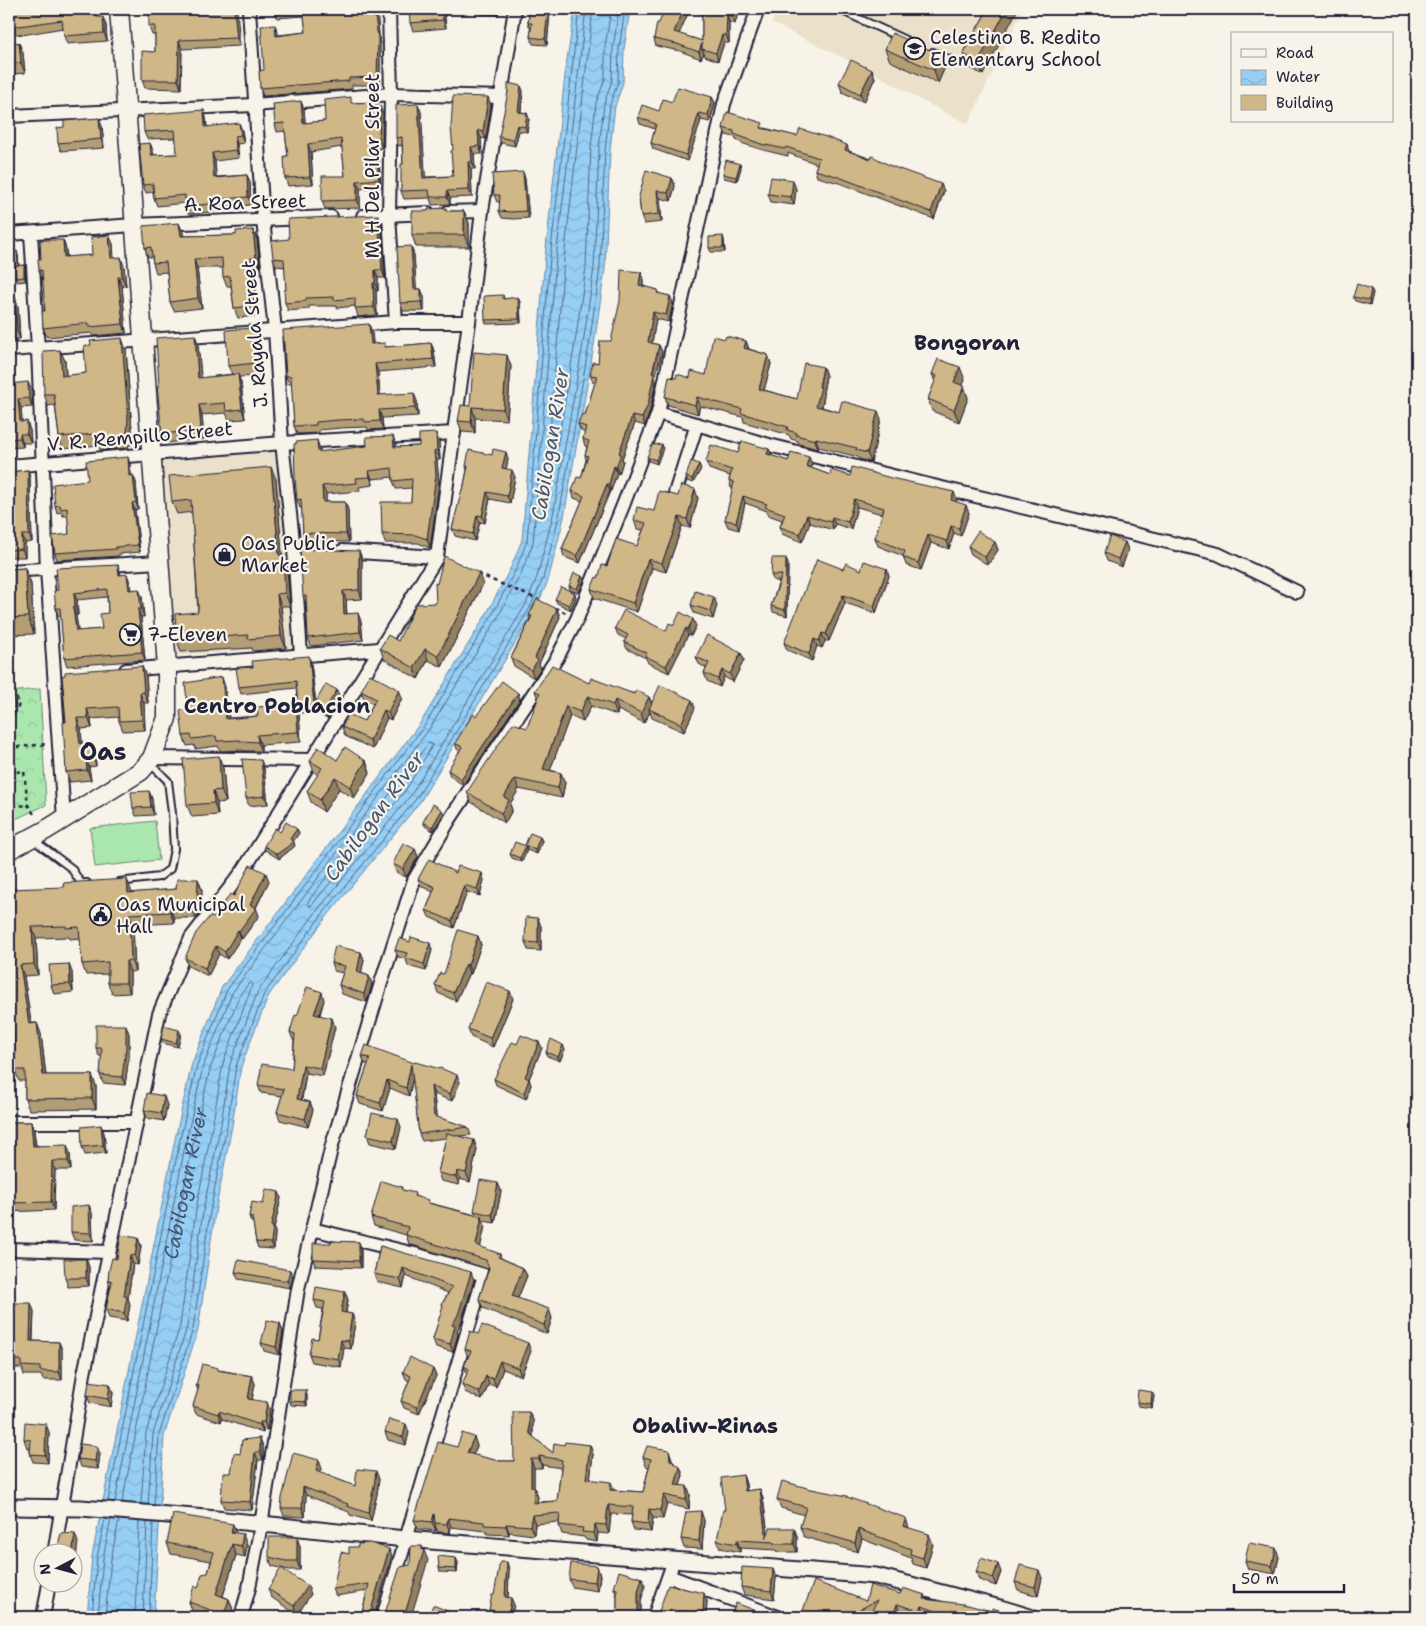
<svg xmlns="http://www.w3.org/2000/svg" width="1426" height="1626" viewBox="0 0 1426 1626" font-family="'Shantell Sans',sans-serif">
	<defs>
		<pattern id="forest-crowns" width="20" height="18" patternUnits="userSpaceOnUse" patternTransform="scale(1.25)"><rect width="20" height="18" fill="#aae7ae"/><path d="M2 6a3 3 0 1 1 6 0M12 15a3 3 0 1 1 6 0" fill="none" stroke="#92c697"/></pattern>
		<pattern id="water-waves" width="16" height="10" patternUnits="userSpaceOnUse" patternTransform="scale(1.25)"><rect width="16" height="10" fill="#96cff5"/><path d="M0 5q4-4 8 0t8 0" fill="none" stroke="#81b1d3"/></pattern>
	</defs>
	<rect width="100%" height="100%" fill="#f7f3e8"/>
	<filter id="ink" filterUnits="userSpaceOnUse"><feTurbulence type="fractalNoise" baseFrequency=".02" numOctaves="2"/><feDisplacementMap in="SourceGraphic" scale="10" xChannelSelector="R" yChannelSelector="G"/><feConvolveMatrix kernelMatrix="1 2 1 2 8 2 1 2 1" color-interpolation-filters="sRGB"/></filter>
	<g filter="url(#ink)">
		<g fill="#ebe1cb">
			<polygon points="777,9 1023,9 968,124 919,99 876,74 772,23"/>
			<polygon points="277,451 294,647 173,656 157,461"/>
		</g>
		<polygon fill="#aae7ae" stroke="#668474" points="155,821 159,860 95,867 90,828"/>
		<polygon fill="url(#forest-crowns)" stroke="#668474" points="40,689 46,805 9,822 9,692"/>
		<polygon fill="url(#water-waves)" stroke="#688aab" points="575,9 630,9 624,49 623,83 615,106 610,150 605,269 594,345 564,517 548,581 536,608 420,802 325,919 269,995 254,1032 241,1067 232,1126 215,1213 198,1330 164,1436 154,1617 87,1617 92,1556 175,1139 192,1063 222,987 421,722 487,613 511,567 522,540 545,257 566,66"/>
		<g fill="none" stroke-linecap="round" stroke-linejoin="round">
			<g stroke="#506785" stroke-width="1">
				<polyline points="593,9 564,259 546,481 549,484 551,482 575,343 586,267 591,148 596,103 605,79 605,47 611,9"/>
				<polygon points="429,743 432,744 432,746 405,791 312,905 309,906 308,902"/>
				<polyline points="108,1501 180,1140 197,1065 227,990 425,725 492,615 516,569 527,541 550,258 579,9"/>
				<polyline points="115,1502 186,1141 203,1067 232,993 430,728 497,619 522,571 533,543 556,258 586,9"/>
				<path id="s1" d="M122,1503L193,1143L210,1069L239,997L248,984L251,983L252,986L223,1063L213,1122L196,1210L180,1326L146,1433L141,1504"/>
				<polyline points="148,1505 153,1434 187,1327 203,1211 221,1124 230,1064 258,991 316,912 411,795 526,604 537,577 553,515 583,344 594,268 599,149 604,104 612,80 613,48 619,9"/>
				<polyline points="154,1505 159,1435 193,1329 210,1212 227,1125 236,1066 264,994 321,916 416,799 531,606 543,579 559,516 589,345 600,268 605,150 610,105 618,82 619,49 625,9"/>
				<polyline points="92,1617 97,1557 105,1519"/>
				<polyline points="98,1617 103,1558 111,1519"/>
				<polyline points="105,1617 111,1559 119,1520"/>
				<polyline points="135,1617 139,1521"/>
				<polyline points="143,1617 147,1522"/>
				<polyline points="149,1617 153,1523"/>
			</g>
			<defs>
				<g id="service">
					<polyline points="838,9 912,43"/>
					<polyline points="933,52 955,62"/>
					<polyline points="32,839 71,868 81,883 87,883"/>
					<polyline points="119,882 159,877 170,869 174,849 172,813 168,781 150,763"/>
				</g>
				<g id="minor">
					<polyline points="249,9 263,220 275,330 282,443 294,549 301,656"/>
					<polyline points="389,9 391,94 389,216 396,322"/>
					<polyline points="9,116 254,105 391,94 502,97"/>
					<polyline points="448,212 482,211"/>
					<polyline points="363,216 428,213"/>
					<polyline points="31,233 38,349 47,569 64,819"/>
					<polyline points="9,234 134,225 331,217"/>
					<polyline points="9,350 396,322 469,322"/>
					<polyline points="658,413 769,445 921,483 1218,554 1297,592"/>
					<polyline points="9,466 282,443 454,433"/>
					<polyline points="675,493 697,424"/>
					<polyline points="342,551 437,557"/>
					<polyline points="9,571 159,562"/>
					<polyline points="126,670 379,649"/>
					<polyline points="152,758 312,760"/>
					<polyline points="9,1122 135,1122"/>
					<polyline points="312,1229 415,1254 484,1275 386,1607 382,1617"/>
					<polyline points="9,1249 109,1252"/>
					<polyline points="54,1554 84,1374 159,1014 191,938 243,871 437,557 469,322 482,211 515,9"/>
					<polyline points="669,1576 778,1617"/>
					<polyline points="43,1617 49,1584"/>
					<polyline points="241,1617 249,1588 261,1525 298,1289 332,1145 381,983 414,880 450,819 557,658 577,619 624,503 658,413 724,104 758,9"/>
					<polyline points="654,1617 671,1569"/>
				</g>
				<polyline id="tertiary" points="9,1507 81,1508 206,1518 405,1539 876,1576 1000,1608 1030,1617"/>
				<polyline id="secondary" points="9,850 46,830 141,771 152,758 167,718 167,667 119,9"/>
			</defs>
			<use href="#service" stroke="#22223b" stroke-width="10"/>
			<use href="#minor" stroke="#22223b" stroke-width="16"/>
			<use href="#tertiary" stroke="#22223b" stroke-width="19"/>
			<use href="#secondary" stroke="#22223b" stroke-width="21"/>
			<g stroke="#22223b" stroke-width="2.5" stroke-dasharray="4 4" stroke-linecap="butt">
				<polyline points="478,574 539,600"/>
				<polyline points="555,608 566,613"/>
				<polyline points="9,694 15,696 19,703 17,711 10,715"/>
				<polyline points="10,715 15,772"/>
				<polyline points="9,748 47,744"/>
				<polyline points="9,773 24,771 28,805 36,817"/>
				<polyline points="9,793 11,807 28,805"/>
			</g>
			<use href="#service" stroke="#f7f3e8" stroke-width="6"/>
			<use href="#minor" stroke="#f7f3e8" stroke-width="12"/>
			<use href="#tertiary" stroke="#f7f3e8" stroke-width="15"/>
			<use href="#secondary" stroke="#f7f3e8" stroke-width="18"/>
		</g>
		<g fill="#b39d74" stroke="#22223b" fill-rule="evenodd">
			<polygon points="9,9 99,17 106,25 107,41 67,44 64,36 63,28 22,35 9,32"/>
			<polygon points="159,9 236,9 240,46 182,49 181,89 145,88 142,80 155,52 155,35 152,35 149,26"/>
			<polygon points="274,9 376,9 377,12 380,46 380,85 352,85 352,89 263,96 260,88 275,25 278,35 306,32 304,16 277,18"/>
			<polygon points="444,9 446,28 413,31 410,23"/>
			<polygon points="479,9 499,9 498,15 481,14"/>
			<polygon points="530,9 549,9 550,13 547,45 533,44 530,37 531,30 528,23"/>
			<polygon points="702,9 739,9 735,24 729,22 729,43 724,43 718,61 705,56 704,53 701,59 680,51 656,46 654,39 659,23 679,34 702,41"/>
			<polygon points="988,9 983,75 967,66 963,54"/>
			<polygon points="9,41 19,43 23,53 25,73 13,74 10,102 9,102"/>
			<polygon points="885,49 941,55 945,67 938,83 890,61"/>
			<polygon points="872,70 875,78 864,102 842,92 839,83"/>
			<polygon points="521,86 523,91 521,112 527,113 529,119 527,132 519,131 515,146 501,143 499,137"/>
			<polygon points="712,97 715,103 710,122 701,120 688,161 653,149 651,143 655,129 640,124 638,117 659,111 672,102"/>
			<polygon points="375,102 377,106 383,114 382,148 378,149 381,187 360,189 360,208 325,209 322,201 345,176 342,147 311,152 313,184 288,186 285,178 288,156 285,131 277,132 275,124 304,109 305,123 325,121 353,103"/>
			<polygon points="418,104 421,112 425,177 453,176 453,150 491,105 486,139 481,138 482,154 474,154 475,169 471,169 472,197 450,198 450,204 432,205 430,198 404,199 401,191 403,164 402,145 398,146 396,138"/>
			<polygon points="204,110 206,118 207,127 242,130 244,143 237,144 239,158 215,161 216,177 247,175 250,183 251,205 214,208 214,212 188,214 185,203 157,206 154,198 153,192 146,193 143,185 150,143 153,151 154,155 177,154 176,138 147,139 144,132"/>
			<polygon points="102,126 104,148 61,151 58,143 64,127"/>
			<polygon points="723,128 765,128 849,151 891,166 944,191 934,219 839,183 817,177 815,170 817,164 788,153 788,156 763,150 744,144 736,140 735,137 726,135"/>
			<polygon points="740,164 741,168 737,181 724,178 723,174"/>
			<polygon points="523,172 525,179 529,218 514,219 502,218 499,211 500,202 497,202 494,195"/>
			<polygon points="672,178 675,186 671,201 660,198 662,222 644,224 641,216 639,196"/>
			<polygon points="796,189 794,205 771,202 768,194"/>
			<polygon points="446,208 447,211 464,211 469,223 469,247 416,247 412,235 428,211"/>
			<polygon points="381,223 385,278 378,278 378,291 376,291 377,315 358,317 355,306 337,308 337,306 309,306 309,309 288,311 285,303 286,290 285,267 276,266 273,258 289,239"/>
			<polygon points="253,230 257,239 260,267 254,267 257,310 254,310 255,316 238,318 234,308 231,286 227,286 223,277 223,268 197,268 202,308 174,311 170,302 167,272 156,273 153,263 152,257 148,257 145,248 183,232 183,236 236,235"/>
			<polygon points="109,235 113,244 114,258 124,266 126,286 122,286 126,333 93,336 92,333 47,337 43,328 45,311 43,280 42,280 39,271 41,259 63,240 66,249 67,257 92,255"/>
			<polygon points="723,236 724,240 725,252 711,252 709,248"/>
			<polygon points="411,246 414,255 416,289 421,289 424,297 424,311 403,311 400,303"/>
			<polygon points="9,251 18,255 19,266 24,265 25,270 26,281 17,282 16,278 15,267 9,268"/>
			<polygon points="641,272 643,279 643,286 658,290 659,294 670,296 673,303 669,322 656,319 652,343 659,345 662,352 655,378 656,381 650,411 645,426 635,423 622,459 623,461 619,474 617,473 611,491 610,491 580,563 564,557 562,549 582,501 574,498 572,491 581,478 586,460 585,455 587,447 585,446 583,439 585,433 581,431 578,424 585,415 595,383 593,382 590,375 611,341"/>
			<polygon points="1371,289 1373,293 1370,305 1355,301 1353,297"/>
			<polygon points="503,295 504,299 520,302 521,323 486,324 485,320"/>
			<polygon points="9,298 18,306 20,339 9,340"/>
			<polygon points="253,328 258,340 261,376 239,377 241,383 245,419 229,420 226,413 202,415 204,439 165,443 162,434 159,386 195,335 198,344 201,378 232,374 228,366"/>
			<polygon points="372,332 373,344 386,347 431,343 434,351 436,367 378,372 380,395 417,401 418,416 382,418 383,429 368,430 367,427 341,428 319,430 319,433 297,434 294,426 292,384 289,384 286,376"/>
			<polygon points="725,339 746,341 749,349 768,355 771,364 764,390 797,399 823,367 826,376 823,393 824,396 822,407 839,412 881,419 871,462 859,459 858,457 819,447 818,449 799,444 798,441 791,439 789,435 744,422 743,417 700,406 698,414 668,405 665,397 676,378 690,378 706,375"/>
			<polygon points="60,350 65,361 66,376 86,373 126,350 132,430 131,445 128,445 129,448 100,450 98,445 63,449 59,437 55,405 48,406 44,394"/>
			<polygon points="511,366 507,420 475,418 475,433 462,432 458,421 470,406"/>
			<polygon points="932,374 965,380 962,386 964,386 968,398 959,422 932,411 928,399 935,382"/>
			<polygon points="9,384 32,391 32,407 21,408 22,422 30,430 31,443 23,443 23,447 9,448"/>
			<polygon points="439,442 440,460 437,460 439,484 430,548 418,543 385,543 382,534 411,502 412,488 396,489 393,481 393,477 372,479 373,485 359,487 360,491 326,494 326,502 345,502 348,510 349,542 306,541 303,533 302,508 300,508 297,500 320,449 320,452 396,444 396,447 419,446"/>
			<polygon points="663,448 657,464 649,461 647,457"/>
			<polygon points="769,449 772,456 788,461 812,464 811,468 830,475 850,476 957,500 956,502 969,513 961,536 954,533 949,549 931,543 921,570 906,565 903,556 878,546 875,538 882,514 857,507 851,529 835,524 833,530 810,523 802,542 782,534 780,527 782,520 768,515 767,511 745,503 739,530 728,527 725,520 733,488 731,488 729,480 730,476 709,469 706,462 738,453"/>
			<polygon points="508,459 506,469 515,477 510,503 490,499 485,523 480,522 475,541 455,536 452,529 463,490 467,470 466,466"/>
			<polygon points="130,464 131,475 133,475 136,482 138,509 135,510 140,552 119,554 119,556 57,560 55,553 69,534 68,516 63,516 62,512 57,513 55,506 88,480"/>
			<polygon points="699,464 701,469 693,483 687,481 686,477"/>
			<polygon points="28,470 30,478 32,542 25,543 25,557 9,557 9,472"/>
			<polygon points="276,479 282,555 287,567 290,606 281,606 286,648 253,651 252,648 181,652 177,640 198,612 192,512 177,514 172,502"/>
			<polygon points="678,496 698,498 690,528 682,526 666,572 652,568 637,612 594,598 591,589 598,578 607,566 637,546 643,530 637,529 634,520 654,511"/>
			<polygon points="995,542 998,550 988,565 971,554 968,546"/>
			<polygon points="1125,542 1128,550 1122,567 1107,561 1104,553"/>
			<polygon points="359,551 362,559 362,599 346,600 347,614 361,621 363,640 311,646 308,638 306,604 303,596"/>
			<polygon points="788,564 787,616 773,612 771,606 779,581 774,581 771,575"/>
			<path d="M118,565L121,575L130,582L131,590L142,597L144,617H141L145,660L67,666L64,658L61,616H58L56,608L58,590ZM107,597L108,613L102,629L78,631L76,615H78L77,600Z"/>
			<polygon points="25,568 31,584 34,634 9,635 9,569"/>
			<polygon points="843,569 861,570 887,569 889,576 876,613 845,603 829,641 825,641 822,648 817,646 812,661 787,650 784,643"/>
			<polygon points="584,580 579,593 570,590 569,586"/>
			<polygon points="483,584 442,667 428,660 418,679 384,659 380,648 398,641 436,603"/>
			<polygon points="576,597 571,610 557,603 555,599"/>
			<polygon points="691,605 717,605 713,619 694,613"/>
			<polygon points="557,609 560,617 539,664 541,668 534,678 514,666 511,658 530,619 529,615"/>
			<polygon points="674,625 696,626 691,636 688,635 669,673 648,663 646,658 627,649 624,642 626,639 618,635 615,628 666,631"/>
			<polygon points="741,653 744,660 733,682 724,677 720,687 707,681 704,673 706,668 699,664 696,657"/>
			<polygon points="311,663 316,703 340,698 327,719 317,713 316,711 301,713 298,707 296,688 241,694 239,687"/>
			<polygon points="62,676 146,676 148,703 144,703 145,730 123,731 119,721 119,717 91,719 92,728 81,729 82,744 95,754 96,766 89,767 91,780 70,782 66,772 66,722"/>
			<polygon points="589,683 649,697 652,703 695,708 684,732 652,718 650,712 644,723 618,710 617,715 591,706 583,722 570,716 550,770 561,773 565,783 562,798 519,789 510,804 512,810 505,823 471,802 467,792 527,728 538,699 535,691"/>
			<polygon points="225,687 229,718 258,716 296,704 299,714 301,742 261,745 261,751 244,751 243,750 220,751 218,746 195,749 194,745 187,746 183,736 188,709"/>
			<polygon points="399,690 402,698 391,720 387,718 373,749 345,736 342,727 364,721 373,704 364,699 361,691"/>
			<polygon points="9,691 11,692 15,706 11,711 9,712"/>
			<polygon points="518,693 520,699 463,785 450,776 448,770 460,751 457,749 455,743 476,716"/>
			<polygon points="337,760 366,761 370,773 354,798 339,789 324,812 311,802 307,791 318,775 314,772 310,761"/>
			<polygon points="223,768 226,802 217,803 218,815 192,817 187,805"/>
			<polygon points="264,768 268,804 249,806 246,798"/>
			<polygon points="149,791 152,799 154,815 136,816 133,808"/>
			<polygon points="444,814 433,831 425,826 423,822"/>
			<polygon points="297,829 299,833 293,842 295,846 279,859 265,850 264,846 280,832"/>
			<polygon points="540,837 542,841 537,854 527,850 522,862 512,858 510,854"/>
			<polygon points="415,849 418,857 406,877 396,872 393,864"/>
			<polygon points="456,873 484,880 480,896 467,892 454,928 429,917 426,910 433,892 421,886 418,879"/>
			<polygon points="198,879 202,890 201,912 196,918 174,918 174,923 133,925 135,971 130,972 130,993 112,994 108,983 108,974 86,975 82,964 80,938 70,939 69,937 36,938 38,975 24,976 31,1023 37,1023 41,1034 46,1075 92,1075 96,1086 96,1109 29,1110 25,1099 25,1081 19,1081 15,1070 15,1052 13,1030 9,1030 9,889 131,890 131,893 176,889"/>
			<polygon points="269,881 256,908 259,916 242,939 241,938 227,959 219,954 208,976 188,966 185,958 214,918 234,896"/>
			<polygon points="541,926 541,951 528,950 525,942"/>
			<polygon points="478,936 481,945 471,974 469,973 456,1001 438,993 435,985"/>
			<polygon points="395,950 432,950 426,971 408,966 406,959 398,957"/>
			<polygon points="361,952 364,960 361,973 369,976 372,984 367,1002 342,994 339,985 343,973 334,971 331,963"/>
			<polygon points="72,972 73,992 54,994 51,985"/>
			<polygon points="513,999 493,1047 471,1037 468,1029"/>
			<polygon points="324,1000 320,1015 335,1027 323,1076 306,1073 302,1100 310,1102 313,1110 308,1127 280,1120 277,1112 282,1096 261,1093 258,1085 292,1069 294,1041 293,1040 290,1032 297,1016"/>
			<polygon points="126,1025 129,1034 129,1056 125,1085 103,1083 100,1075 102,1056 99,1056 96,1048"/>
			<polygon points="181,1034 178,1047 162,1043 161,1039"/>
			<polygon points="539,1042 542,1048 529,1079 531,1085 526,1099 496,1085 494,1079 517,1044"/>
			<polygon points="565,1049 560,1061 547,1056 546,1052"/>
			<polygon points="362,1056 460,1082 452,1101 434,1094 436,1117 468,1127 471,1135 459,1136 477,1149 470,1182 460,1179 459,1185 441,1181 438,1173 446,1138 422,1141 419,1134 413,1078 409,1096 390,1088 383,1111 360,1104 357,1096 368,1064 365,1064"/>
			<polygon points="167,1105 164,1121 147,1118 144,1110"/>
			<polygon points="9,1122 31,1122 34,1130 36,1145 70,1153 71,1170 55,1170 54,1210 9,1212"/>
			<polygon points="101,1125 104,1133 106,1153 85,1155 82,1147"/>
			<polygon points="401,1127 396,1149 370,1143 367,1135"/>
			<polygon points="498,1183 501,1191 495,1223 483,1221 485,1226 480,1247 500,1254 501,1258 523,1268 527,1276 518,1298 552,1318 547,1334 483,1308 479,1299 488,1269 409,1244 406,1235 374,1226 371,1217 404,1190 429,1203 476,1215 474,1211"/>
			<polygon points="279,1192 281,1198 274,1229 275,1232 274,1249 258,1248 256,1242 253,1222 251,1222 249,1216"/>
			<polygon points="89,1205 92,1213 93,1241 74,1240 71,1232"/>
			<polygon points="138,1238 141,1246 138,1265 133,1264 128,1298 130,1305 127,1321 109,1318 106,1309 110,1287 108,1280 117,1259"/>
			<polygon points="359,1242 361,1249 361,1268 315,1266 313,1259 331,1243"/>
			<polygon points="380,1246 474,1280 461,1323 457,1331 458,1334 453,1352 436,1347 433,1339 443,1307 442,1304 448,1293 406,1276 403,1288 377,1282 374,1274"/>
			<polygon points="86,1259 89,1267 89,1286 68,1287 65,1278"/>
			<polygon points="290,1270 293,1277 290,1288 238,1279 235,1272"/>
			<polygon points="345,1292 348,1300 346,1313 352,1314 355,1322 351,1349 344,1348 341,1367 312,1362 309,1354 318,1339 323,1309 317,1308 314,1300"/>
			<polygon points="9,1303 34,1311 33,1341 59,1342 62,1350 62,1380 43,1380 41,1375 24,1375 22,1368 14,1368 11,1360 11,1355 9,1356"/>
			<polygon points="280,1323 283,1332 279,1355 264,1351 261,1343"/>
			<polygon points="465,1349 531,1351 521,1376 503,1369 496,1387 489,1384 482,1400 465,1392 462,1384 467,1374 464,1366 468,1357"/>
			<polygon points="433,1369 436,1376 419,1414 404,1408 401,1401 409,1381 406,1379 403,1372"/>
			<polygon points="219,1370 252,1376 255,1384 252,1399 270,1410 267,1430 263,1429 263,1433 222,1419 221,1422 196,1414 193,1406 198,1391 196,1385"/>
			<polygon points="110,1384 113,1393 111,1407 90,1403 87,1395"/>
			<polygon points="307,1395 307,1406 291,1405 290,1401"/>
			<polygon points="1154,1396 1152,1408 1138,1406 1137,1402"/>
			<path d="M529,1412L533,1420V1437L553,1453L564,1445H590L593,1454L590,1480L614,1490L643,1492L649,1467L646,1466L643,1457L672,1459L673,1462L680,1467L683,1475L680,1485L690,1494L689,1509L667,1504L663,1519L653,1518L651,1532L634,1530L631,1522L632,1515L611,1514L609,1534L598,1533L597,1542L586,1540L584,1537L562,1534L559,1525V1522L535,1524L534,1535L509,1532V1535L487,1534L486,1531L451,1527L450,1533L438,1532L436,1528V1531L418,1529L414,1520L457,1447L474,1437L477,1446L473,1455L499,1461H514ZM542,1465L561,1468L557,1501L537,1502L538,1497L534,1488V1468H542Z"/>
			<polygon points="49,1432 48,1463 33,1462 30,1454 30,1448 27,1448 24,1439"/>
			<polygon points="385,1432 409,1432 406,1445 388,1440"/>
			<polygon points="263,1446 263,1460 258,1460 252,1510 224,1508 221,1500 231,1473 240,1454"/>
			<polygon points="100,1454 98,1469 81,1467 78,1459"/>
			<polygon points="9,1467 13,1475 14,1492 9,1493"/>
			<polygon points="322,1469 321,1473 355,1486 379,1479 377,1494 371,1521 350,1515 349,1512 306,1495 305,1517 284,1516 281,1508"/>
			<polygon points="743,1475 746,1484 747,1491 760,1489 763,1498 768,1534 794,1528 797,1536 797,1552 777,1552 776,1550 740,1548 740,1552 720,1548 717,1540 725,1510"/>
			<polygon points="811,1489 848,1498 909,1528 933,1544 926,1568 913,1564 911,1558 862,1539 858,1552 804,1537 800,1527 804,1515 781,1508 777,1499"/>
			<polygon points="704,1520 702,1549 684,1548 681,1539"/>
			<polygon points="236,1533 247,1545 245,1557 236,1555 223,1596 229,1599 233,1610 231,1617 205,1617 193,1613 189,1602 208,1573 211,1561 171,1554 167,1543"/>
			<polygon points="300,1546 300,1570 289,1570 272,1566 269,1557"/>
			<polygon points="349,1554 392,1556 374,1614 376,1617 364,1617 362,1613 367,1591 336,1596 333,1589"/>
			<polygon points="1279,1557 1275,1574 1248,1569 1245,1561"/>
			<polygon points="458,1562 457,1573 440,1572 439,1568"/>
			<polygon points="597,1566 600,1575 598,1591 572,1587 569,1579"/>
			<polygon points="509,1569 508,1598 511,1598 514,1605 511,1617 496,1617 491,1616 489,1610 494,1595"/>
			<polygon points="773,1569 776,1578 774,1599 744,1595 741,1587"/>
			<polygon points="976,1572 1001,1572 996,1586 979,1580"/>
			<polygon points="642,1578 645,1586 641,1601 641,1617 617,1617 617,1597 614,1588"/>
			<polygon points="1042,1578 1038,1596 1018,1590 1015,1582"/>
			<polygon points="268,1589 311,1594 297,1615 271,1597"/>
			<polygon points="900,1594 925,1595 927,1600 992,1611 1009,1613 1011,1617 932,1617 925,1615 924,1617 914,1617 900,1613 899,1617 869,1617 870,1615 866,1617 804,1617 802,1613"/>
			<polygon points="707,1601 706,1617 657,1617"/>
		</g>
		<g fill="#92805e" stroke="#22223b">
			<polygon points="96,9 98,9 100,25 97,17"/>
			<polygon points="234,9 236,9 237,10 240,46 237,38"/>
			<polygon points="374,9 376,9 377,12 380,46 380,85 377,77"/>
			<polygon points="442,9 444,9 446,28 443,20"/>
			<polygon points="496,9 499,9 498,15"/>
			<polygon points="548,9 549,9 550,13 547,45 545,39"/>
			<polygon points="684,9 690,9 677,39 674,32"/>
			<polygon points="735,9 739,9 735,24 732,17"/>
			<polygon points="1007,9 1018,9 983,75 978,62"/>
			<polygon points="727,15 729,22 729,43 726,35"/>
			<polygon points="103,17 106,25 107,41 104,33"/>
			<polygon points="275,25 278,32 278,44 276,36"/>
			<polygon points="722,35 724,43 718,61 716,53"/>
			<polygon points="179,40 182,49 181,89 178,80"/>
			<polygon points="19,43 23,53 25,73 21,63"/>
			<polygon points="702,43 702,49 704,53 701,59 699,52"/>
			<polygon points="941,55 945,67 938,83 934,70"/>
			<polygon points="9,64 13,74 10,102 9,99"/>
			<polygon points="872,70 875,78 864,102 860,94"/>
			<polygon points="521,86 523,91 520,117 518,112"/>
			<polygon points="488,97 491,105 486,139 483,132"/>
			<polygon points="712,97 715,103 710,122 708,115"/>
			<polygon points="301,101 304,109 306,131 303,123"/>
			<polygon points="418,104 421,112 426,185 423,178"/>
			<polygon points="380,106 383,114 382,148 379,140"/>
			<polygon points="204,110 206,118 208,135 205,127"/>
			<polygon points="527,113 529,119 527,132 525,127"/>
			<polygon points="699,113 701,120 688,161 686,155"/>
			<polygon points="99,118 102,126 104,148 101,139"/>
			<polygon points="239,123 242,130 244,143 241,135"/>
			<polygon points="517,125 519,131 515,146 513,140"/>
			<polygon points="478,130 481,138 482,154 479,146"/>
			<polygon points="235,136 237,144 239,158 236,150"/>
			<polygon points="375,141 378,149 381,187 379,179"/>
			<polygon points="150,143 153,151 154,163 151,155"/>
			<polygon points="308,144 311,152 313,184 310,177"/>
			<polygon points="847,145 849,151 847,157 845,150"/>
			<polygon points="471,147 474,154 475,169 472,162"/>
			<polygon points="212,153 215,161 217,185 214,178"/>
			<polygon points="468,162 471,169 472,197 469,190"/>
			<polygon points="740,164 741,168 737,181 736,177"/>
			<polygon points="523,172 525,179 529,218 526,211"/>
			<polygon points="247,175 250,183 251,205 248,197"/>
			<polygon points="9,177 11,183 10,196 9,192"/>
			<polygon points="672,178 675,186 671,201 668,193"/>
			<polygon points="793,180 796,189 794,205 791,197"/>
			<polygon points="357,181 360,189 360,208 357,200"/>
			<polygon points="941,184 944,191 934,219 931,212"/>
			<polygon points="657,190 660,198 662,222 659,214"/>
			<polygon points="447,191 450,198 450,204 447,197"/>
			<polygon points="464,211 469,223 469,247 464,235"/>
			<polygon points="378,215 381,223 385,278 382,270"/>
			<polygon points="179,223 183,232 184,246 181,236"/>
			<polygon points="253,230 257,239 260,267 256,258"/>
			<polygon points="109,235 113,244 114,267 111,258"/>
			<polygon points="723,236 724,240 725,252 723,248"/>
			<polygon points="63,240 66,249 67,266 64,257"/>
			<polygon points="411,246 414,255 417,297 414,289"/>
			<polygon points="17,251 18,255 19,267 18,263"/>
			<polygon points="121,257 124,266 126,286 122,277"/>
			<polygon points="251,258 254,267 257,310 254,300"/>
			<polygon points="194,259 197,268 202,308 198,298"/>
			<polygon points="24,265 25,270 26,281 24,277"/>
			<polygon points="375,270 378,278 378,291 375,283"/>
			<polygon points="641,272 643,279 642,292 639,285"/>
			<polygon points="118,277 122,286 126,333 123,324"/>
			<polygon points="373,283 376,291 377,315 374,307"/>
			<polygon points="421,289 424,297 424,311 421,302"/>
			<polygon points="1371,289 1373,293 1370,305 1369,300"/>
			<polygon points="670,296 673,303 669,322 666,315"/>
			<polygon points="15,297 18,306 20,339 17,331"/>
			<polygon points="518,297 520,302 521,323 519,319"/>
			<polygon points="250,300 254,310 255,316 251,306"/>
			<polygon points="653,312 656,319 651,349 648,342"/>
			<polygon points="369,324 372,332 374,352 371,344"/>
			<polygon points="253,328 258,340 261,376 256,363"/>
			<polygon points="195,335 198,344 202,387 198,378"/>
			<polygon points="122,338 126,350 132,430 131,445 127,433"/>
			<polygon points="746,341 749,350 744,348"/>
			<polygon points="431,343 434,351 436,367 433,359"/>
			<polygon points="659,345 662,352 655,378 656,381 650,411 645,426 642,418"/>
			<polygon points="60,350 65,361 67,387 62,376"/>
			<polygon points="507,355 511,366 507,420 503,409"/>
			<polygon points="768,355 771,364 762,398 759,389"/>
			<polygon points="375,364 378,372 381,403 378,395"/>
			<polygon points="823,367 826,376 823,393 824,396 820,415 816,406"/>
			<polygon points="960,367 965,380 959,395 954,382"/>
			<polygon points="238,374 241,383 245,419 242,409"/>
			<polygon points="28,382 32,391 32,407 29,398"/>
			<polygon points="964,386 968,398 959,422 954,410"/>
			<polygon points="414,393 417,401 418,416 415,408"/>
			<polygon points="697,397 700,406 698,414 695,405"/>
			<polygon points="18,399 21,408 23,431 20,422"/>
			<polygon points="199,405 202,415 204,439 201,430"/>
			<polygon points="472,407 475,418 475,433 471,422"/>
			<polygon points="379,410 382,418 383,429 380,421"/>
			<polygon points="878,411 881,419 871,462 867,453"/>
			<polygon points="632,416 635,423 622,459 623,461 619,474 616,467 619,453"/>
			<polygon points="27,421 30,430 31,443 27,434"/>
			<polygon points="436,433 439,442 440,460 437,451"/>
			<polygon points="20,434 23,443 23,447 20,438"/>
			<polygon points="393,436 396,444 397,456 394,447"/>
			<polygon points="816,438 819,447 818,449 815,440"/>
			<polygon points="317,440 320,449 321,461 318,452"/>
			<polygon points="662,444 663,448 657,464 656,460"/>
			<polygon points="769,449 772,456 767,454"/>
			<polygon points="434,451 437,460 439,484 430,548 427,539"/>
			<polygon points="506,452 508,459 505,475 502,468"/>
			<polygon points="128,457 130,464 132,483 129,476"/>
			<polygon points="809,457 812,464 808,474 806,466"/>
			<polygon points="699,464 701,469 693,483 692,479"/>
			<polygon points="614,466 617,473 611,491 609,484"/>
			<polygon points="271,467 276,479 283,567 283,555 287,567 290,606 285,593 279,555"/>
			<polygon points="28,470 30,478 32,542 29,535"/>
			<polygon points="512,470 515,477 510,503 507,496"/>
			<polygon points="369,471 372,479 373,485 370,477"/>
			<polygon points="133,475 136,482 138,509 136,502"/>
			<polygon points="607,484 610,491 580,563 577,556"/>
			<polygon points="322,486 326,494 326,510 323,502"/>
			<polygon points="695,489 698,498 690,528 687,519"/>
			<polygon points="487,492 490,499 485,523 482,516"/>
			<polygon points="954,492 957,500 954,508 951,500"/>
			<polygon points="743,496 745,503 739,530 736,522"/>
			<polygon points="854,499 857,507 851,529 848,522"/>
			<polygon points="345,502 348,510 349,542 346,534"/>
			<polygon points="132,503 135,510 140,552 138,545"/>
			<polygon points="966,505 969,513 961,536 959,528"/>
			<polygon points="477,515 480,522 475,541 473,534"/>
			<polygon points="807,515 810,523 802,542 800,534"/>
			<polygon points="679,517 682,526 666,572 662,563"/>
			<polygon points="832,517 835,524 833,530 831,522"/>
			<polygon points="951,526 954,533 949,549 947,541"/>
			<polygon points="22,535 25,543 25,557 22,549"/>
			<polygon points="928,535 931,543 921,570 918,563"/>
			<polygon points="995,542 998,550 988,565 985,557"/>
			<polygon points="1125,542 1128,550 1122,567 1118,559"/>
			<polygon points="359,551 362,559 362,599 359,590"/>
			<polygon points="786,558 788,564 787,616 785,610"/>
			<polygon points="648,559 652,568 637,612 633,603"/>
			<polygon points="118,565 120,572 122,583 119,575"/>
			<polygon points="25,568 31,584 34,634 28,617"/>
			<polygon points="887,569 889,576 876,613 874,606"/>
			<polygon points="479,573 483,584 442,667 438,656"/>
			<polygon points="127,574 130,582 132,598 129,590"/>
			<polygon points="582,576 584,580 579,593 577,589"/>
			<polygon points="139,589 142,597 144,617 141,609"/>
			<polygon points="343,591 346,600 347,622 344,614"/>
			<polygon points="74,593 77,600 78,615 75,607"/>
			<polygon points="575,593 576,597 571,610 569,605"/>
			<polygon points="277,594 281,606 286,648 281,636"/>
			<polygon points="843,595 845,603 829,641 826,634"/>
			<polygon points="714,597 717,605 713,619 710,611"/>
			<polygon points="73,607 76,615 79,639 76,631"/>
			<polygon points="138,609 141,617 145,660 142,652"/>
			<polygon points="557,609 560,617 539,664 541,668 534,678 531,670 535,658"/>
			<polygon points="358,613 361,621 363,640 360,632"/>
			<polygon points="693,619 696,626 691,636 688,629"/>
			<polygon points="686,628 688,635 669,673 666,666"/>
			<polygon points="822,633 825,641 822,648 819,641"/>
			<polygon points="814,639 817,646 812,661 809,654"/>
			<polygon points="425,649 428,660 418,679 414,668"/>
			<polygon points="741,653 744,660 733,682 730,674"/>
			<polygon points="309,656 311,663 316,706 314,705 316,711 314,705"/>
			<polygon points="142,666 146,676 148,703 144,692"/>
			<polygon points="722,670 724,677 720,687 718,679"/>
			<polygon points="222,677 225,687 230,728 226,719"/>
			<polygon points="337,690 340,698 327,719 324,711"/>
			<polygon points="399,690 402,698 391,720 388,712"/>
			<polygon points="11,692 15,706 11,711 9,704"/>
			<polygon points="140,693 144,703 145,730 142,720"/>
			<polygon points="518,693 520,699 463,785 461,779"/>
			<polygon points="588,696 591,706 583,722 580,712"/>
			<polygon points="649,697 653,707 649,709 650,712 644,723 641,713"/>
			<polygon points="615,700 618,710 617,715 613,705"/>
			<polygon points="692,700 695,708 684,732 681,724"/>
			<polygon points="296,704 299,714 301,742 298,732"/>
			<polygon points="566,706 570,716 547,779 543,769"/>
			<polygon points="87,709 91,719 92,728 88,718"/>
			<polygon points="384,710 387,718 373,749 370,740"/>
			<polygon points="77,718 81,729 83,754 80,744"/>
			<polygon points="257,735 261,745 261,751 258,742"/>
			<polygon points="91,744 95,754 96,766 93,756"/>
			<polygon points="219,756 223,768 226,802 221,790"/>
			<polygon points="86,757 89,767 91,780 87,770"/>
			<polygon points="261,760 264,768 268,804 265,796"/>
			<polygon points="366,761 370,773 354,798 350,787"/>
			<polygon points="561,773 565,783 562,798 558,788"/>
			<polygon points="335,777 339,789 324,812 320,800"/>
			<polygon points="515,779 519,789 510,804 512,810 505,823 501,813 504,797"/>
			<polygon points="149,791 152,799 154,815 151,807"/>
			<polygon points="213,791 217,803 218,815 214,803"/>
			<polygon points="442,810 444,814 433,831 432,827"/>
			<polygon points="297,829 299,833 292,843 294,842 295,846 279,859 277,854 290,839"/>
			<polygon points="540,837 542,841 537,854 535,850"/>
			<polygon points="526,846 527,850 522,862 520,858"/>
			<polygon points="415,849 418,857 406,877 403,869"/>
			<polygon points="266,873 269,881 255,909 256,908 259,916 242,939 239,931 250,905"/>
			<polygon points="482,873 484,880 480,896 477,889"/>
			<polygon points="127,879 131,890 132,904 128,893"/>
			<polygon points="198,879 202,890 201,912 196,918 192,907"/>
			<polygon points="464,885 467,892 454,928 452,921"/>
			<polygon points="170,907 174,918 174,923 170,912"/>
			<polygon points="129,914 133,925 135,971 131,960"/>
			<polygon points="538,918 541,926 541,951 538,943"/>
			<polygon points="32,927 36,938 38,975 34,964"/>
			<polygon points="238,930 241,938 227,959 225,952"/>
			<polygon points="478,936 481,945 471,974 468,965"/>
			<polygon points="430,943 432,950 426,971 424,964"/>
			<polygon points="216,946 219,954 208,976 205,968"/>
			<polygon points="361,952 364,960 360,980 357,972"/>
			<polygon points="126,961 130,972 130,993 126,983"/>
			<polygon points="69,964 72,972 73,992 70,984"/>
			<polygon points="466,964 469,973 456,1001 453,993"/>
			<polygon points="20,965 24,976 33,1035 29,1024"/>
			<polygon points="369,976 372,984 367,1002 364,994"/>
			<polygon points="510,991 513,999 493,1047 490,1038"/>
			<polygon points="322,992 324,1000 317,1022 314,1014"/>
			<polygon points="332,1018 335,1027 323,1076 320,1068"/>
			<polygon points="37,1023 41,1034 47,1086 43,1075"/>
			<polygon points="126,1025 129,1034 129,1056 125,1085 122,1077"/>
			<polygon points="179,1030 181,1034 178,1047 176,1043"/>
			<polygon points="539,1042 542,1048 529,1079 531,1085 526,1099 524,1093 525,1077"/>
			<polygon points="563,1045 565,1049 560,1061 558,1057"/>
			<polygon points="411,1064 414,1072 409,1096 406,1088"/>
			<polygon points="303,1065 306,1073 300,1107 297,1099"/>
			<polygon points="92,1075 96,1086 96,1109 92,1098"/>
			<polygon points="457,1075 460,1082 452,1101 450,1094"/>
			<polygon points="387,1080 390,1088 383,1111 380,1103"/>
			<polygon points="431,1086 434,1094 437,1124 434,1116"/>
			<polygon points="164,1096 167,1105 164,1121 161,1113"/>
			<polygon points="310,1102 313,1110 308,1127 305,1119"/>
			<polygon points="398,1119 401,1127 396,1149 393,1141"/>
			<polygon points="31,1122 34,1130 36,1154 33,1146"/>
			<polygon points="101,1125 104,1133 106,1153 103,1145"/>
			<polygon points="474,1140 477,1149 470,1182 466,1173"/>
			<polygon points="67,1145 70,1153 71,1170 68,1161"/>
			<polygon points="52,1161 55,1170 54,1210 51,1202"/>
			<polygon points="457,1171 460,1179 459,1185 456,1177"/>
			<polygon points="498,1183 501,1191 495,1223 492,1215"/>
			<polygon points="279,1192 281,1198 274,1229 275,1232 274,1249 271,1243 271,1226"/>
			<polygon points="89,1205 92,1213 93,1241 90,1233"/>
			<polygon points="482,1217 485,1226 479,1254 476,1245"/>
			<polygon points="138,1238 141,1246 138,1265 135,1256"/>
			<polygon points="359,1242 361,1249 361,1268 359,1261"/>
			<polygon points="130,1255 133,1264 128,1298 130,1305 127,1321 124,1313 124,1296"/>
			<polygon points="86,1259 89,1267 89,1286 86,1278"/>
			<polygon points="403,1268 406,1276 403,1288 400,1279"/>
			<polygon points="523,1268 527,1276 515,1305 512,1296"/>
			<polygon points="290,1270 293,1277 290,1288 287,1281"/>
			<polygon points="471,1272 474,1280 461,1323 457,1331 458,1334 453,1352 450,1344 452,1325"/>
			<polygon points="345,1292 348,1300 344,1320 341,1312"/>
			<polygon points="31,1303 34,1311 32,1349 30,1341"/>
			<polygon points="549,1309 552,1318 547,1334 544,1325"/>
			<polygon points="352,1314 355,1322 351,1349 348,1341"/>
			<polygon points="280,1323 283,1332 279,1355 276,1347"/>
			<polygon points="341,1340 344,1348 341,1367 338,1359"/>
			<polygon points="59,1342 62,1350 62,1380 59,1372"/>
			<polygon points="528,1343 531,1351 521,1376 518,1368"/>
			<polygon points="500,1361 503,1369 496,1387 493,1379"/>
			<polygon points="433,1369 436,1376 419,1414 417,1407"/>
			<polygon points="252,1376 255,1384 251,1406 248,1399"/>
			<polygon points="486,1376 489,1384 482,1400 479,1392"/>
			<polygon points="110,1384 113,1393 111,1407 108,1399"/>
			<polygon points="306,1390 307,1395 307,1406 305,1402"/>
			<polygon points="1152,1392 1154,1396 1152,1408 1151,1404"/>
			<polygon points="267,1402 270,1410 267,1430 264,1422"/>
			<polygon points="219,1411 222,1419 221,1422 218,1414"/>
			<polygon points="529,1412 533,1420 533,1443 530,1434"/>
			<polygon points="260,1422 263,1429 263,1433 260,1425"/>
			<polygon points="46,1424 49,1432 48,1463 45,1455"/>
			<polygon points="406,1424 409,1432 406,1445 403,1437"/>
			<polygon points="474,1437 477,1446 470,1462 467,1453"/>
			<polygon points="260,1438 263,1446 263,1460 260,1452"/>
			<polygon points="590,1445 593,1454 589,1488 586,1479"/>
			<polygon points="97,1446 100,1454 98,1469 95,1461"/>
			<polygon points="669,1450 672,1459 674,1469 670,1460"/>
			<polygon points="255,1452 258,1460 252,1510 250,1502"/>
			<polygon points="539,1456 542,1465 542,1468 539,1459"/>
			<polygon points="531,1459 534,1468 534,1492 535,1488 538,1497 536,1511 533,1503 531,1487"/>
			<polygon points="319,1460 322,1469 319,1479 316,1471"/>
			<polygon points="10,1467 13,1475 14,1492 11,1484"/>
			<polygon points="680,1467 683,1475 678,1493 675,1485"/>
			<polygon points="376,1471 379,1479 377,1494 371,1521 368,1513"/>
			<polygon points="743,1475 746,1484 748,1500 745,1491"/>
			<polygon points="611,1482 614,1490 610,1490"/>
			<polygon points="687,1486 690,1494 689,1509 686,1500"/>
			<polygon points="303,1487 306,1495 305,1517 302,1508"/>
			<polygon points="760,1489 763,1498 769,1542 766,1539"/>
			<polygon points="664,1495 667,1504 663,1519 660,1510"/>
			<polygon points="608,1505 611,1514 609,1534 606,1525"/>
			<polygon points="649,1509 653,1518 651,1532 648,1524"/>
			<polygon points="701,1511 704,1520 702,1549 699,1541"/>
			<polygon points="434,1514 435,1523 436,1528 436,1531 432,1522"/>
			<polygon points="532,1515 535,1524 534,1535 530,1526"/>
			<polygon points="448,1518 451,1527 450,1533 447,1524"/>
			<polygon points="906,1518 909,1528 903,1526"/>
			<polygon points="233,1524 237,1535 231,1532"/>
			<polygon points="506,1524 509,1532 509,1535 506,1526"/>
			<polygon points="595,1524 598,1533 597,1542 594,1533"/>
			<polygon points="794,1528 797,1536 797,1552 794,1544"/>
			<polygon points="858,1529 862,1539 858,1552 855,1543"/>
			<polygon points="75,1534 78,1542 75,1569 72,1563 72,1555"/>
			<polygon points="243,1534 247,1545 245,1557 241,1546"/>
			<polygon points="929,1534 933,1544 926,1568 923,1558"/>
			<polygon points="297,1537 300,1546 300,1570 297,1561"/>
			<polygon points="737,1540 740,1548 740,1552 737,1544"/>
			<polygon points="232,1544 236,1555 220,1605 216,1594"/>
			<polygon points="422,1546 428,1560 411,1617 404,1617 422,1550"/>
			<polygon points="1276,1548 1279,1557 1275,1574 1272,1566"/>
			<polygon points="389,1549 392,1556 374,1617 372,1612 372,1607"/>
			<polygon points="456,1558 458,1562 457,1573 456,1569"/>
			<polygon points="507,1562 509,1569 508,1604 505,1597"/>
			<polygon points="998,1564 1001,1572 996,1586 993,1578"/>
			<polygon points="597,1566 600,1575 598,1591 595,1582"/>
			<polygon points="773,1569 776,1578 774,1599 771,1591"/>
			<polygon points="1039,1570 1042,1578 1038,1596 1035,1587"/>
			<polygon points="642,1578 645,1586 641,1601 641,1617 638,1617 638,1592"/>
			<polygon points="308,1586 311,1594 297,1615 294,1606"/>
			<polygon points="704,1593 707,1601 706,1617 704,1617 703,1613"/>
			<polygon points="511,1598 514,1605 511,1617 510,1617 509,1614"/>
			<polygon points="229,1599 233,1610 231,1617 225,1617 224,1615"/>
			<polygon points="897,1604 900,1613 899,1617 893,1617"/>
			<polygon points="922,1606 925,1615 924,1617 922,1617 920,1611"/>
			<polygon points="13,1607 15,1614 15,1617 12,1617"/>
			<polygon points="678,1611 681,1617 677,1617"/>
		</g>
		<g fill="#d0b787" stroke="#22223b" fill-rule="evenodd">
			<polygon points="9,9 96,9 97,17 103,17 104,33 64,36 62,20 19,26 9,24"/>
			<polygon points="159,9 234,9 237,38 179,40 178,80 142,80 142,51 155,52 155,26 149,26 149,10 159,10"/>
			<polygon points="274,9 295,9 274,10"/>
			<polygon points="303,9 374,9 378,38 377,77 349,78 349,81 260,88 259,71 264,70 261,26 275,25 276,36 306,32"/>
			<polygon points="409,9 442,9 443,20 410,23"/>
			<polygon points="530,9 548,9 545,39 530,37 532,23 528,23"/>
			<polygon points="665,9 684,9 674,32 702,41 702,9 735,9 732,17 727,15 726,35 722,35 716,53 702,49 702,43 699,52 677,44 654,39 657,23 659,23"/>
			<polygon points="988,9 1007,9 978,62 963,54"/>
			<polygon points="892,33 941,55 934,70 885,49"/>
			<polygon points="9,41 19,43 21,63 9,64"/>
			<polygon points="851,60 872,70 860,94 839,83"/>
			<polygon points="508,83 521,86 518,112 527,113 525,127 517,125 513,140 499,137 508,92"/>
			<polygon points="678,87 712,97 708,115 699,113 686,155 651,143 656,124 638,117 642,105 659,111 663,99 672,102"/>
			<polygon points="453,96 488,97 483,132 478,130 479,146 471,147 472,162 468,162 469,190 447,191 447,197 430,197 429,190 401,191 401,164 403,164 402,137 396,138 396,105 418,104 423,178 453,176 451,151 453,150 451,127"/>
			<polygon points="351,97 351,103 375,102 376,106 380,106 379,140 375,141 379,179 357,181 357,200 322,201 322,176 345,176 341,139 308,144 310,177 285,178 284,156 288,156 284,123 275,124 273,104 301,101 303,123 325,121 324,100"/>
			<polygon points="204,110 205,127 239,123 241,135 235,136 236,150 212,153 214,178 247,175 248,197 211,200 211,204 185,206 185,195 154,198 153,184 143,185 139,144 150,143 151,155 177,154 175,130 144,132 143,115"/>
			<polygon points="727,112 763,123 761,128 797,136 800,129 826,137 847,145 845,150 871,159 872,156 891,166 941,184 931,212 836,176 815,170 819,158 786,147 785,149 761,144 734,134 734,131 723,128"/>
			<polygon points="99,118 101,139 58,143 57,128 64,127 64,121"/>
			<polygon points="726,160 740,164 736,177 723,174"/>
			<polygon points="646,170 672,178 668,193 657,190 659,214 641,216 639,196"/>
			<polygon points="523,172 526,211 511,212 499,211 500,195 494,195 492,174"/>
			<polygon points="771,177 793,180 791,197 768,194"/>
			<polygon points="446,208 446,211 464,211 464,235 412,235 412,211 428,211 428,209"/>
			<polygon points="378,215 382,270 375,270 375,283 373,283 374,307 355,308 355,298 334,300 334,297 306,298 306,301 285,303 284,290 286,290 284,259 273,258 271,241 289,239 288,219"/>
			<polygon points="179,223 181,236 236,235 236,231 253,230 256,258 251,258 254,300 250,300 251,306 234,308 230,276 223,277 222,258 194,259 198,298 170,302 166,262 153,263 151,247 145,248 143,226"/>
			<polygon points="109,235 111,258 121,257 122,277 118,277 123,324 89,327 89,323 43,328 42,311 45,311 43,284 42,270 39,271 38,259 41,259 40,240 63,240 64,257 92,255 91,237"/>
			<polygon points="723,236 723,248 709,248 709,237"/>
			<polygon points="411,246 414,289 421,289 421,302 400,303 397,247"/>
			<polygon points="9,251 17,251 18,263 9,263"/>
			<polygon points="24,265 24,277 16,278 15,266"/>
			<polygon points="621,270 641,272 639,285 658,290 657,293 670,296 666,315 653,312 648,342 659,345 652,373 654,374 648,404 642,418 632,416 619,453 621,454 616,467 614,466 609,484 607,484 577,556 562,549 584,496 572,491 577,477 581,478 588,456 585,455 589,441 583,439 586,427 578,424 582,414 585,415 597,376 590,375 593,362 598,363 600,341 611,341 620,301"/>
			<polygon points="1357,284 1371,289 1369,300 1353,297"/>
			<polygon points="503,295 503,299 518,297 519,319 485,320 484,296"/>
			<polygon points="15,297 17,331 9,331 9,298"/>
			<polygon points="369,324 371,344 385,343 385,347 431,343 433,359 375,364 378,395 414,393 415,408 379,410 380,421 365,422 364,419 338,420 316,422 316,425 294,426 291,376 286,376 283,330"/>
			<polygon points="253,328 256,363 228,366 226,330"/>
			<polygon points="195,335 198,378 238,374 242,409 226,411 225,403 199,405 201,430 162,434 157,386 159,386 156,338"/>
			<polygon points="713,336 725,339 726,336 746,341 744,348 768,355 759,389 797,399 804,363 823,367 819,387 821,387 816,406 839,412 842,401 878,411 867,453 856,450 857,448 816,438 815,440 796,435 797,433 787,430 788,427 741,413 742,409 697,397 695,405 665,397 669,377 676,378 677,374 690,378 691,371 706,375"/>
			<polygon points="122,338 128,418 127,433 124,433 125,436 95,439 95,434 59,437 54,394 44,394 43,351 60,350 62,376 86,373 84,346 91,345 90,341"/>
			<polygon points="474,352 507,355 503,409 472,407 471,422 458,421 461,405 470,406"/>
			<polygon points="938,359 960,367 954,382 964,386 954,410 928,399 937,376 932,374"/>
			<polygon points="28,382 29,398 18,399 20,422 27,421 27,434 20,434 20,438 9,439 9,384"/>
			<polygon points="436,433 437,451 434,451 436,475 427,539 415,535 382,534 381,502 411,502 412,479 393,481 392,468 369,471 370,477 356,478 357,483 322,486 323,502 345,502 346,534 303,533 301,499 297,500 295,479 294,444 296,444 296,442 317,440 318,452 367,446 366,437 393,436 394,447 419,446 419,434"/>
			<polygon points="742,441 769,449 767,454 788,461 791,452 809,457 806,466 830,475 831,470 850,476 852,467 891,478 954,492 951,500 966,505 959,528 951,526 947,541 928,535 918,563 903,557 905,551 875,538 884,508 854,499 848,522 832,517 831,522 807,515 800,534 780,527 785,514 765,507 767,504 743,496 736,522 725,520 734,482 729,480 732,470 706,462 711,445 738,453"/>
			<polygon points="662,444 656,460 647,457 652,445"/>
			<polygon points="493,449 506,452 502,468 512,470 507,496 487,492 482,516 477,515 473,534 452,529 462,489 463,490 468,466 466,466 469,450 492,455"/>
			<polygon points="128,457 129,476 133,475 136,502 132,503 138,545 116,547 116,549 55,553 52,536 69,534 67,508 61,509 60,505 55,506 53,484 88,480 86,461"/>
			<polygon points="691,461 699,464 692,479 686,477"/>
			<polygon points="271,467 279,555 283,555 285,593 277,594 281,636 248,639 248,635 177,640 175,614 198,612 198,603 191,500 172,502 169,476"/>
			<polygon points="28,470 29,535 22,535 22,549 9,550 9,472"/>
			<polygon points="681,485 695,489 687,519 679,517 662,563 648,559 633,603 591,589 596,577 598,578 602,565 607,566 616,539 637,546 646,523 634,520 637,507 654,511 659,491 678,496"/>
			<polygon points="978,531 995,542 985,557 968,546"/>
			<polygon points="1110,536 1125,542 1118,559 1104,553"/>
			<polygon points="300,549 359,551 359,590 343,591 344,614 358,613 360,632 308,638 306,596 303,596"/>
			<polygon points="444,556 479,573 438,656 425,649 414,668 380,648 388,635 398,641 416,604 436,603 435,583 437,584"/>
			<polygon points="772,558 786,558 785,610 771,606 782,575 771,575"/>
			<polygon points="817,559 843,569 846,563 861,570 864,561 887,569 874,606 843,595 826,634 822,633 819,641 814,639 809,654 784,643"/>
			<path d="M118,565L119,575L127,574L129,590L139,589L141,609H138L142,652L64,658L60,608H56L54,591L58,590L56,568ZM107,589L108,613L100,614L102,629L76,631L73,607H75L74,593Z"/>
			<polygon points="25,568 28,617 9,618 9,569"/>
			<polygon points="574,573 582,576 577,589 569,586"/>
			<polygon points="561,587 575,593 569,605 555,599"/>
			<polygon points="695,591 714,597 710,611 691,605"/>
			<polygon points="537,599 557,609 535,658 538,660 531,670 511,658 532,616 529,615"/>
			<polygon points="624,610 666,631 669,623 674,625 680,612 693,619 688,629 686,628 666,666 645,656 647,653 624,642 628,635 615,628"/>
			<polygon points="707,635 741,653 730,674 722,670 718,679 704,673 709,663 696,657"/>
			<polygon points="309,656 314,705 298,707 296,681 239,687 236,668 253,667 252,661"/>
			<polygon points="552,665 589,683 591,678 634,694 636,690 649,697 641,713 615,700 613,705 588,696 580,712 566,706 543,769 561,773 558,788 515,779 504,797 509,800 501,813 467,792 513,723 527,728 540,693 535,691"/>
			<polygon points="142,666 144,692 140,693 142,720 119,721 118,707 87,709 88,718 77,718 80,744 91,744 93,756 86,757 87,770 66,772 63,722 66,722 62,676 65,675 65,672"/>
			<polygon points="370,674 399,690 388,712 384,710 370,740 342,727 348,714 364,721 376,699 361,691"/>
			<polygon points="222,677 226,719 258,716 257,707 296,704 298,732 257,735 258,742 240,741 240,740 217,741 216,736 192,739 191,735 183,736 180,710 188,709 185,683"/>
			<polygon points="502,681 518,693 461,779 448,770 462,747 455,743 473,714 476,716"/>
			<polygon points="326,684 337,690 324,711 314,705"/>
			<polygon points="660,685 692,700 681,724 649,709"/>
			<polygon points="9,691 11,692 12,698 9,703"/>
			<polygon points="318,747 337,760 345,747 366,761 350,787 335,777 320,800 307,791 322,768 310,761"/>
			<polygon points="219,756 221,790 213,791 214,803 187,805 183,759"/>
			<polygon points="242,759 261,760 265,796 246,798"/>
			<polygon points="149,791 151,807 133,808 131,792"/>
			<polygon points="433,804 442,810 432,827 423,822"/>
			<polygon points="286,822 297,829 290,839 294,842 277,854 264,846 275,828 280,832"/>
			<polygon points="530,833 540,837 535,850 525,845"/>
			<polygon points="515,842 526,846 520,858 510,854"/>
			<polygon points="403,843 415,849 403,869 393,864"/>
			<polygon points="429,859 456,873 458,866 482,873 477,889 464,885 452,921 426,910 435,887 418,879"/>
			<polygon points="250,865 266,873 250,905 256,908 239,931 238,930 225,952 216,946 205,968 185,958 196,933 210,916 214,918 230,894 234,896"/>
			<polygon points="127,879 128,893 176,889 177,879 198,879 197,901 192,907 170,907 170,912 129,914 131,960 126,961 126,983 108,983 108,962 82,964 79,927 66,928 66,926 32,927 34,964 20,965 29,1024 37,1023 43,1075 92,1075 92,1098 25,1099 25,1070 15,1070 15,1052 12,1018 9,1019 9,889 64,887 63,883"/>
			<polygon points="526,917 538,918 538,943 525,942"/>
			<polygon points="458,930 478,936 468,965 466,964 453,993 435,985 440,973 444,974"/>
			<polygon points="411,937 430,943 424,964 405,958 407,953 395,950 399,938 410,942"/>
			<polygon points="335,946 361,952 357,972 369,976 364,994 339,985 345,966 331,963"/>
			<polygon points="69,964 70,984 51,985 49,965"/>
			<polygon points="486,982 510,991 490,1038 468,1029"/>
			<polygon points="307,987 322,992 314,1014 332,1018 320,1068 303,1065 297,1099 310,1102 305,1119 277,1112 284,1089 258,1085 262,1064 292,1069 295,1034 290,1032 295,1015 297,1016"/>
			<polygon points="96,1025 126,1025 126,1048 122,1077 100,1075 102,1048 96,1048"/>
			<polygon points="164,1026 179,1030 176,1043 161,1039"/>
			<polygon points="521,1035 539,1042 525,1077 529,1079 524,1093 494,1079 512,1042 517,1044"/>
			<polygon points="551,1039 563,1045 558,1057 546,1052"/>
			<polygon points="366,1045 414,1063 415,1062 440,1069 440,1068 457,1075 450,1094 431,1086 434,1116 468,1127 419,1134 411,1064 406,1088 387,1080 380,1103 357,1096 370,1058 362,1056"/>
			<polygon points="147,1093 164,1096 161,1113 144,1110"/>
			<polygon points="372,1113 398,1119 393,1141 367,1135"/>
			<polygon points="9,1122 31,1122 33,1146 67,1145 68,1161 52,1161 51,1202 9,1203"/>
			<polygon points="101,1125 103,1145 82,1147 81,1127"/>
			<polygon points="447,1133 474,1140 466,1173 457,1171 456,1177 438,1173"/>
			<polygon points="480,1180 498,1183 492,1215 474,1211"/>
			<polygon points="381,1181 402,1187 402,1190 415,1193 414,1196 428,1200 428,1203 482,1217 476,1245 500,1254 498,1257 523,1268 512,1296 549,1309 544,1325 479,1299 489,1268 486,1260 406,1235 408,1227 371,1217"/>
			<polygon points="266,1189 279,1192 271,1226 273,1226 271,1243 256,1242 252,1217 249,1216 252,1202 263,1204"/>
			<polygon points="89,1205 90,1233 71,1232 71,1207"/>
			<polygon points="121,1235 138,1238 135,1256 130,1255 124,1296 127,1297 124,1313 106,1309 112,1281 108,1280 109,1270 112,1258 117,1259"/>
			<polygon points="331,1241 359,1242 359,1261 313,1259 313,1243 331,1243"/>
			<polygon points="380,1246 471,1272 458,1315 452,1325 455,1326 450,1344 433,1339 443,1305 442,1304 452,1287 403,1268 400,1279 374,1274"/>
			<polygon points="64,1259 86,1259 86,1278 65,1278"/>
			<polygon points="238,1260 290,1270 287,1281 235,1272"/>
			<polygon points="316,1287 345,1292 341,1312 352,1314 348,1341 341,1340 338,1359 309,1354 312,1338 318,1339 325,1302 314,1300"/>
			<polygon points="9,1303 31,1303 30,1341 59,1342 59,1372 40,1371 40,1367 21,1366 21,1360 11,1360 10,1347 9,1347"/>
			<polygon points="267,1320 280,1323 276,1347 261,1343"/>
			<polygon points="482,1325 528,1343 518,1368 500,1361 493,1379 486,1376 479,1392 462,1384 469,1369 464,1366 471,1351 465,1349 470,1331 478,1334"/>
			<polygon points="410,1357 433,1369 417,1407 401,1401 411,1376 403,1372"/>
			<polygon points="202,1364 218,1368 217,1370 252,1376 248,1399 267,1402 264,1422 260,1422 260,1425 219,1411 218,1414 193,1406 199,1386 196,1385"/>
			<polygon points="89,1381 110,1384 108,1399 87,1395"/>
			<polygon points="290,1390 306,1390 305,1402 290,1401"/>
			<polygon points="1138,1390 1152,1392 1151,1404 1137,1402"/>
			<path d="M513,1412H529L530,1434L553,1453L554,1443L564,1445L565,1442L590,1445L586,1479L611,1482L610,1490L643,1492L651,1459L643,1457L647,1446L669,1450L670,1460L680,1467L675,1485L687,1486L686,1500L664,1495L660,1510L649,1509L648,1524L631,1522L633,1507L608,1505L606,1525L595,1524L594,1533L582,1532L583,1528L559,1525L560,1513L532,1515L530,1526L506,1524V1526L484,1525V1522L448,1518L447,1524L435,1523L434,1514L432,1522L414,1520L438,1442L457,1447L462,1433L474,1437L467,1453L499,1461H514ZM539,1456L562,1460L557,1501L533,1503L535,1488L531,1487V1459H539Z"/>
			<polygon points="389,1419 406,1424 403,1437 385,1432"/>
			<polygon points="25,1422 46,1424 45,1455 30,1454 31,1440 24,1439"/>
			<polygon points="260,1438 260,1452 255,1452 250,1502 221,1500 223,1473 231,1473 234,1453 240,1454 242,1440"/>
			<polygon points="80,1444 97,1446 95,1461 78,1459"/>
			<polygon points="293,1453 319,1460 316,1471 355,1486 357,1469 376,1471 374,1486 368,1513 347,1506 348,1504 303,1487 302,1508 281,1508 282,1498"/>
			<polygon points="9,1467 10,1467 11,1484 9,1484"/>
			<polygon points="743,1475 745,1491 760,1489 766,1539 770,1528 794,1528 794,1544 774,1544 774,1542 737,1540 737,1544 717,1540 723,1510 725,1510 721,1478"/>
			<polygon points="782,1481 811,1489 847,1496 847,1497 906,1518 903,1526 929,1534 923,1558 910,1554 911,1549 858,1529 855,1543 800,1527 806,1507 777,1499"/>
			<polygon points="701,1511 699,1541 681,1539 686,1512"/>
			<polygon points="173,1514 233,1524 231,1532 243,1534 241,1546 232,1544 216,1594 229,1599 224,1615 189,1602 194,1586 198,1588 202,1574 208,1573 214,1552 167,1543"/>
			<polygon points="61,1533 75,1534 72,1555 72,1554 56,1554"/>
			<polygon points="269,1537 297,1537 297,1561 286,1561 269,1557"/>
			<polygon points="370,1543 389,1549 372,1607 372,1612 376,1617 362,1613 369,1584 333,1589 341,1552 349,1554 349,1547 358,1547 358,1544"/>
			<polygon points="1249,1543 1276,1548 1272,1566 1245,1561"/>
			<polygon points="411,1546 422,1546 422,1550 424,1550 404,1617 384,1617 376,1615 383,1614 386,1610 400,1567 410,1565"/>
			<polygon points="438,1556 456,1558 456,1569 439,1568"/>
			<polygon points="981,1558 998,1564 993,1578 976,1572"/>
			<polygon points="500,1562 507,1562 505,1597 511,1598 509,1614 489,1610 492,1595 494,1595"/>
			<polygon points="571,1563 597,1566 595,1582 569,1579"/>
			<polygon points="1020,1565 1039,1570 1035,1587 1015,1582"/>
			<polygon points="742,1567 773,1569 771,1591 741,1587"/>
			<polygon points="281,1568 308,1586 294,1606 268,1589"/>
			<polygon points="619,1571 642,1578 638,1592 638,1617 617,1617 617,1589 614,1588"/>
			<polygon points="814,1581 866,1601 870,1585 900,1594 903,1588 925,1595 924,1599 963,1604 992,1611 992,1608 1009,1613 1008,1617 942,1617 944,1614 922,1606 920,1611 897,1604 893,1617 869,1617 877,1600 846,1617 813,1617 802,1613"/>
			<polygon points="668,1585 704,1593 703,1613 678,1611 677,1617 657,1617"/>
			<polygon points="736,1603 772,1617 731,1617"/>
			<polygon points="433,1605 450,1612 448,1617 428,1617"/>
			<polygon points="9,1607 13,1607 12,1617 9,1617"/>
			<polygon points="337,1614 348,1617 335,1617"/>
		</g>
	</g>
	<defs>
		<symbol id="school-ring" viewBox="-11 -11 22 22"><circle r="9.5" fill="#f7f3e8" stroke="#22223b" stroke-width="1.5"/><path d="M0-5L7-2L0 1L-7-2ZM-4 1L0 2.5L4 1V4Q0 6-4 4Z" fill="#22223b"/></symbol>
		<symbol id="shop-ring" viewBox="-11 -11 22 22"><circle r="9.5" fill="#f7f3e8" stroke="#22223b" stroke-width="1.5"/><path d="M-5-2.5h2.3a2.7 3.5 0 0 1 5.4 0H5L5.5 6h-11ZM-1.5-2.5h3a1.5 2.3 0 0 0-3 0Z" fill="#22223b"/></symbol>
		<symbol id="supermarket-ring" viewBox="-11 -11 22 22"><circle r="9.5" fill="#f7f3e8" stroke="#22223b" stroke-width="1.5"/><path d="M-6-5.5h2.5l.6 2H6L4.5 2H-2.5L-4.4-4H-6ZM-1.5 3.2a1.3 1.3 0 1 0 .1 0ZM3 3.2a1.3 1.3 0 1 0 .1 0Z" fill="#22223b"/></symbol>
		<symbol id="civic-ring" viewBox="-11 -11 22 22"><circle r="9.5" fill="#f7f3e8" stroke="#22223b" stroke-width="1.5"/><path d="M-.6-6.5H3V-4.5H.6V-3L4-1V1h2V6H-6V1h2V-1L-.6-3ZM-1.2 2.5V6h2.4V2.5Z" fill="#22223b"/></symbol>
	</defs>
	<g fill-rule="evenodd">
		<use href="#school-ring" x="902" y="36" width="25" height="25"/>
		<use href="#shop-ring" x="212" y="542" width="25" height="25"/>
		<use href="#supermarket-ring" x="118" y="622" width="25" height="25"/>
		<use href="#civic-ring" x="88" y="902" width="25" height="25"/>
	</g>
	<g text-anchor="middle" stroke-width="4.5" stroke-linejoin="round" paint-order="stroke">
		<g font-size="19" fill="#22223b" stroke="#f7f3e8" text-anchor="start">
			<text x="930" y="44">Celestino B. Redito<tspan x="930" dy="22">Elementary School</tspan></text>
			<text x="241" y="550">Oas Public<tspan x="241" dy="22">Market</tspan></text>
			<text x="147" y="641">7-Eleven</text>
			<text x="116" y="911">Oas Municipal<tspan x="116" dy="22">Hall</tspan></text>
		</g>
		<g font-size="19" fill="#22223b" stroke="#f7f3e8">
			<text transform="translate(372 166) rotate(-90)" y="7">M H Del Pilar Street</text>
			<text transform="translate(245 202) rotate(-2)" y="7">A. Roa Street</text>
			<text transform="translate(254 334) rotate(-95)" y="7">J. Rayala Street</text>
			<text transform="translate(140 436) rotate(-5)" y="7">V. R. Rempillo Street</text>
		</g>
		<g font-size="20" font-style="italic" fill="#455673" stroke="#f7f3e8">
			<text transform="translate(550 444) rotate(-81)" y="7">Cabilogan River</text>
			<text transform="translate(374 816) rotate(-54)" y="7">Cabilogan River</text>
			<text dy="7" stroke="none"><textPath href="#s1" startOffset="326">Cabilogan River</textPath></text>
		</g>
		<g font-size="21" font-weight="bold" fill="#22223b" stroke="#f7f3e8">
			<text x="967" y="350">Bongoran</text>
			<text x="277" y="713">Centro Poblacion</text>
			<text x="705" y="1433">Obaliw-Rinas</text>
		</g>
		<g font-size="24" font-weight="bold" fill="#22223b" stroke="#f7f3e8">
			<text x="103" y="760">Oas</text>
		</g>
	</g>
	<rect width="1426" height="1626" fill="none" stroke="#f7f3e8" stroke-width="30"/>
	<rect x="15" y="15" width="1396" height="1596" fill="none" stroke="#22223b" stroke-width="2" filter="url(#ink)"/>
	<rect x="1231" y="32" width="162" height="90" fill="#f7f3e8" stroke="#a29fa3"/>
	<rect x="1241" y="49" width="25" height="8" fill="#f7f3e8" stroke="#a29fa3"/>
	<text x="1276" y="58" font-size="15" fill="#22223b">Road</text>
	<rect x="1241" y="70" width="25" height="15" fill="url(#water-waves)" stroke="#a29fa3"/>
	<text x="1276" y="82" font-size="15" fill="#22223b">Water</text>
	<rect x="1241" y="95" width="25" height="15" fill="#d0b787" stroke="#a29fa3"/>
	<text x="1276" y="108" font-size="15" fill="#22223b">Building</text>
	<g transform="translate(58 1568) rotate(264)"><circle r="24" fill="#f7f3e8" stroke="#a29fa3"/>
	<path d="M0-4L9 19L0 12L-9 19Z" fill="#22223b"/>
	<text y="-8" font-size="14" font-weight="bold" text-anchor="middle" fill="#22223b">N</text>
	</g>
	<path d="M1234 1584v8h110v-8" fill="none" stroke="#22223b" stroke-width="2.5"/>
	<text x="1241" y="1584" font-size="15" fill="#22223b" stroke="#f7f3e8" stroke-width="4" paint-order="stroke">50 m</text>
</svg>
